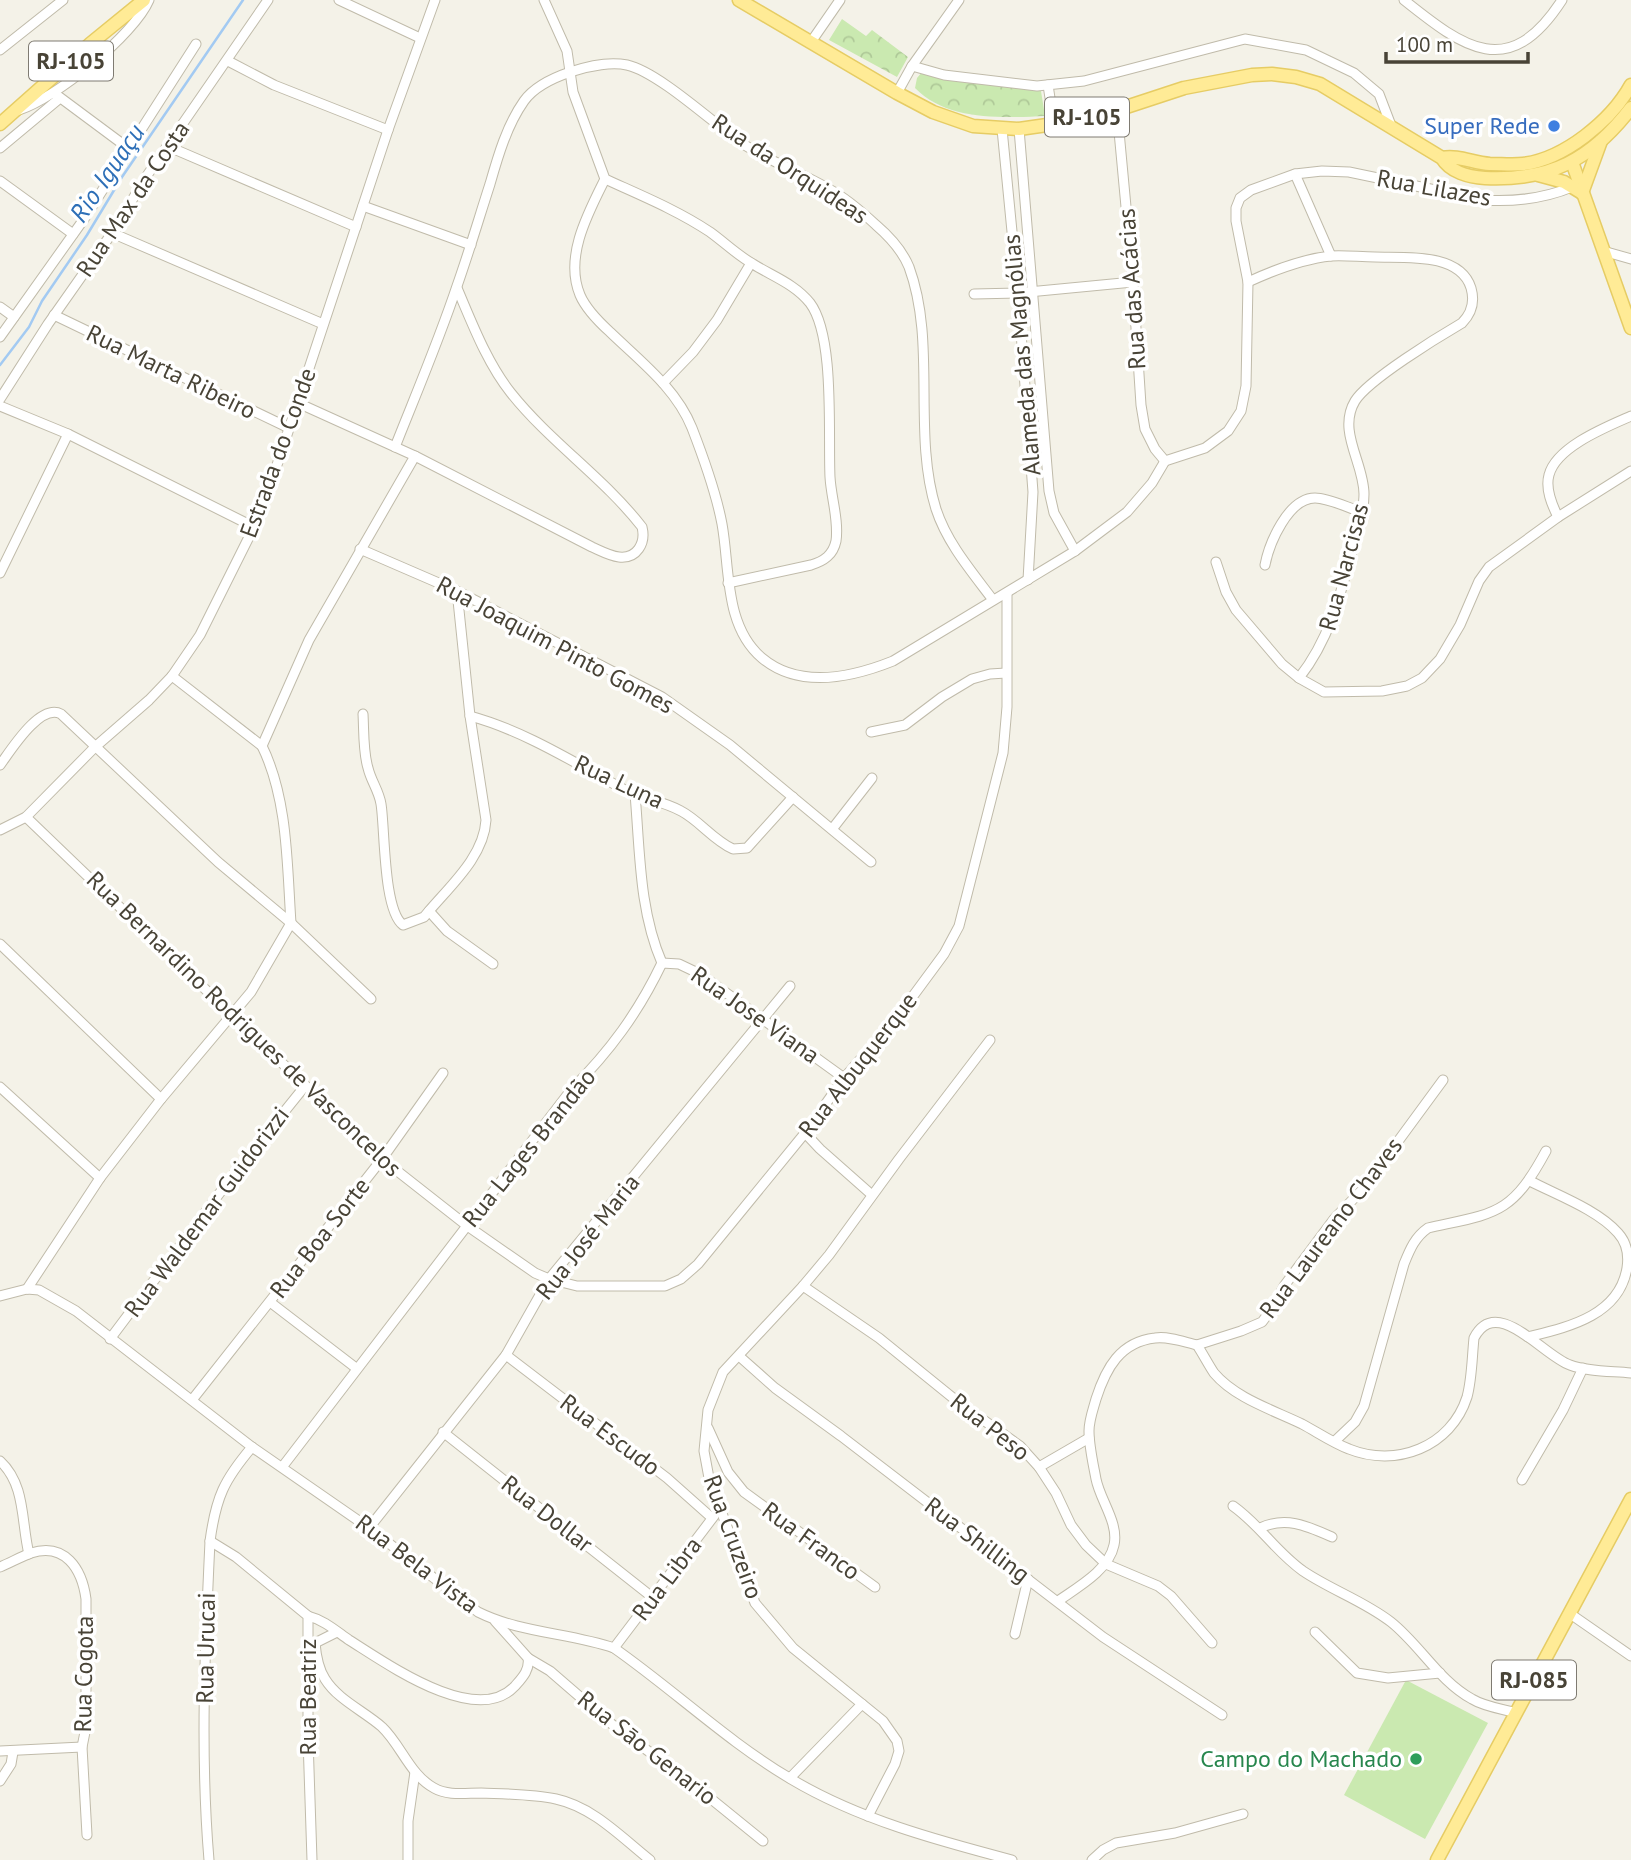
<svg xmlns="http://www.w3.org/2000/svg" width="1631" height="1860" viewBox="0 0 1631 1860" font-family="'PT Sans',sans-serif">
	<defs>
		<pattern id="forest-crowns" width="20" height="18" patternUnits="userSpaceOnUse" patternTransform="scale(1.75)"><rect width="20" height="18" fill="#cae9b0"/><path d="M2 6a3 3 0 1 1 6 0M12 15a3 3 0 1 1 6 0" fill="none" stroke="#afc998"/></pattern>
	</defs>
	<rect width="100%" height="100%" fill="#f4f2e8"/>
	<polygon fill="#cae9b0" points="1406,1680 1488,1723 1425,1839 1344,1795"/>
	<g fill="url(#forest-crowns)">
		<polygon points="842,19 866,36 872,30 908,57 897,77 829,40"/>
		<path d="M922,72L1041,91L1045,116C1002,118 947,121 915,88L917,78Z"/>
	</g>
	<g fill="none" stroke-linecap="round" stroke-linejoin="round">
		<polyline stroke="#a3caf2" stroke-width="2.5" points="0,365 29,327 42,301 87,235 122,177 243,0"/>
		<defs>
			<g id="minor">
				<polyline points="339,0 420,38"/>
				<path d="M544,0L567,51L573,92L605,179C640,195 677,210 710,232C724,242 737,255 753,264C772,276 795,284 810,303C835,336 828,434 830,477C831,497 839,520 836,541C833,555 824,561 811,565L728,583"/>
				<path d="M1404,0C1464,48 1509,82 1562,0"/>
				<polyline points="811,42 840,0"/>
				<polyline points="0,50 63,0"/>
				<polyline points="228,61 274,85 388,130"/>
				<polyline points="912,66 944,75 1037,86 1084,81 1245,39 1306,50 1354,73 1379,94 1392,128"/>
				<polyline points="1048,85 1054,124"/>
				<polyline points="54,93 128,148"/>
				<polyline points="897,93 912,66 959,0"/>
				<path d="M19,110C56,98 134,35 149,0"/>
				<polyline points="1117,110 1133,282 1141,405 1145,429 1155,449 1165,461"/>
				<polyline points="1002,129 1018,293 1033,492 1028,580"/>
				<polyline points="1019,129 1049,491 1054,513 1075,551"/>
				<polyline points="167,146 356,227"/>
				<polyline points="0,148 60,98"/>
				<polyline points="1295,174 1331,256"/>
				<path d="M605,179C588,213 564,257 580,295C586,309 599,322 610,332C640,361 676,388 692,428C704,459 716,492 722,524C730,568 724,626 762,658C800,690 853,677 893,661L1075,551L1127,512L1152,483L1165,461"/>
				<polyline points="0,181 73,234"/>
				<polyline points="363,206 471,245"/>
				<polyline points="112,233 323,324"/>
				<polyline points="1603,251 1631,259"/>
				<path d="M1248,282C1274,270 1302,259 1331,256C1345,255 1360,257 1375,257C1404,258 1460,252 1471,288C1475,302 1472,313 1462,323C1438,337 1368,380 1355,401C1337,431 1364,463 1364,494C1364,513 1357,533 1352,551C1340,597 1329,640 1299,678"/>
				<polyline points="974,294 1018,293 1133,282"/>
				<polyline points="0,307 14,317"/>
				<polyline points="54,315 289,428"/>
				<polyline points="0,337 84,219 196,44"/>
				<polyline points="663,383 693,352 717,320 751,263"/>
				<polyline points="0,399 48,324 112,233 148,174 268,0"/>
				<path d="M298,403L415,456L592,547C601,551 610,556 619,557C637,559 646,543 642,527C604,478 550,442 511,393C487,363 472,323 457,288"/>
				<polyline points="0,406 68,434 254,527"/>
				<path d="M395,447C416,394 439,340 457,286C469,252 479,218 490,184C498,156 507,125 524,101C541,77 598,59 627,65C658,72 712,122 740,142C768,161 800,172 829,189C846,198 862,212 876,225C890,237 902,250 909,267C937,343 912,432 936,509C947,543 972,572 993,600"/>
				<path d="M1165,461L1205,448L1228,431L1241,411L1246,386L1248,282L1236,221V208L1240,198L1251,190L1295,174L1322,171L1349,172L1483,200C1514,202 1543,199 1572,187"/>
				<path d="M1558,517C1552,505 1545,489 1549,475C1556,447 1606,427 1631,416"/>
				<polyline points="360,549 457,591 662,697 730,745 871,862"/>
				<polyline points="1216,562 1226,592 1236,610 1282,664 1299,678 1324,692 1382,691 1407,686 1422,678 1440,659 1460,625 1479,581 1489,567 1558,517 1631,471"/>
				<path d="M1265,565C1269,544 1288,498 1315,498C1329,498 1348,508 1362,512"/>
				<polyline points="0,573 68,434"/>
				<polyline points="172,676 262,746"/>
				<path d="M363,714C364,731 363,752 368,768C371,781 379,791 381,804C385,828 383,910 403,925L424,917L429,911C451,885 484,856 486,820L470,716L457,591"/>
				<path d="M470,716C525,731 575,763 625,790C643,799 663,801 681,811C700,821 713,840 733,849L747,848L793,797"/>
				<polyline points="871,732 905,725 942,697 972,679 990,674 1006,673"/>
				<path d="M0,765C11,750 40,703 61,714L218,862L291,923L371,999"/>
				<polyline points="26,817 382,1159 466,1225 535,1273 549,1279 577,1286 665,1286 681,1279 698,1264 805,1133 844,1078 899,1015 944,954 959,926 1003,753 1007,707 1007,594"/>
				<polyline points="833,828 872,778"/>
				<polyline points="0,830 26,817 95,747 149,700 172,676 200,635 254,527 272,480 388,130 435,0"/>
				<polyline points="429,911 447,931 493,964"/>
				<path d="M291,923C287,865 288,799 262,746L309,640L415,456"/>
				<polyline points="0,944 161,1099"/>
				<polyline points="662,963 679,964 700,974 844,1078"/>
				<polyline points="0,1087 100,1178"/>
				<polyline points="805,1133 820,1149 872,1195"/>
				<polyline points="803,1286 879,1338 958,1402 1020,1446 1039,1467 1056,1493 1071,1525 1086,1545 1106,1564 1158,1586 1171,1596 1212,1643"/>
				<polyline points="27,1289 100,1178 161,1099 251,992 291,923"/>
				<path d="M0,1296L27,1289L39,1290L76,1311L252,1447L369,1528L478,1612C520,1633 570,1633 614,1648C674,1690 728,1742 791,1779C858,1819 936,1840 1012,1860"/>
				<polyline points="270,1302 356,1368"/>
				<path d="M1528,1337C1568,1327 1619,1316 1627,1268C1629,1255 1627,1243 1618,1233C1598,1210 1557,1195 1530,1181"/>
				<polyline points="110,1339 234,1174 305,1086"/>
				<polyline points="1197,1345 1241,1331 1262,1322 1274,1306 1284,1286 1334,1219 1363,1189 1443,1080"/>
				<polyline points="506,1355 667,1478 712,1518"/>
				<polyline points="739,1356 775,1388 841,1436 1103,1637 1222,1715"/>
				<polyline points="192,1400 382,1159 443,1073"/>
				<polyline points="708,1428 728,1472 744,1492 875,1587"/>
				<polyline points="443,1432 652,1597"/>
				<path d="M1335,1441L1355,1422L1364,1406L1404,1264C1410,1249 1415,1237 1428,1228C1495,1213 1511,1216 1546,1151"/>
				<path d="M0,1461C26,1485 21,1522 29,1554"/>
				<path d="M283,1466L571,1090C610,1051 638,1013 662,963C639,910 640,851 635,794"/>
				<polyline points="1039,1467 1089,1438"/>
				<polyline points="1522,1480 1563,1410 1583,1368"/>
				<path d="M1233,1506C1261,1526 1275,1551 1303,1571C1331,1590 1364,1601 1391,1622C1420,1645 1439,1681 1472,1699C1485,1707 1503,1709 1517,1713"/>
				<polyline points="369,1528 506,1355 549,1279 790,986"/>
				<path d="M1260,1528C1286,1516 1307,1526 1332,1537"/>
				<polyline points="210,1541 236,1557 308,1616 308,1739 312,1860"/>
				<path d="M0,1567C10,1563 20,1557 31,1553C65,1542 82,1569 86,1599V1727L82,1747L87,1835"/>
				<path d="M1058,1601C1078,1587 1109,1570 1114,1545C1119,1523 1100,1500 1096,1479C1093,1463 1089,1446 1089,1431C1089,1420 1093,1410 1096,1399C1106,1368 1120,1342 1155,1338C1169,1336 1184,1342 1197,1345C1203,1354 1208,1364 1214,1373C1235,1398 1273,1410 1302,1424C1317,1432 1333,1443 1349,1449C1396,1468 1451,1447 1467,1397C1472,1379 1472,1357 1474,1338C1497,1294 1543,1356 1570,1365C1589,1372 1611,1371 1631,1373"/>
				<polyline points="1569,1613 1631,1656"/>
				<path d="M308,1616C324,1620 336,1631 349,1640C386,1663 476,1728 515,1686C522,1678 530,1670 528,1658L495,1621"/>
				<polyline points="1315,1632 1357,1673 1388,1678 1440,1673"/>
				<polyline points="1015,1634 1028,1579"/>
				<polyline points="310,1643 315,1643 337,1632"/>
				<path d="M315,1643C316,1655 318,1668 325,1679C338,1700 364,1711 382,1727C401,1745 410,1775 434,1788C448,1796 465,1793 481,1793C506,1794 532,1794 556,1799C593,1807 621,1837 650,1860"/>
				<polyline points="614,1648 714,1516"/>
				<polyline points="528,1658 550,1671 609,1722 694,1785 763,1841"/>
				<polyline points="0,1751 82,1747"/>
				<polyline points="790,1778 862,1704"/>
				<polyline points="0,1781 11,1764 13,1752"/>
				<polyline points="868,1816 895,1764 899,1751 897,1741 883,1721 793,1648 755,1603 709,1478 704,1451 708,1410 723,1372 803,1286 829,1255 899,1159 990,1040"/>
				<path d="M209,1860C200,1754 205,1647 210,1541C216,1497 224,1480 252,1447"/>
				<polyline points="408,1860 408,1821 415,1772"/>
				<polyline points="1092,1860 1103,1850 1116,1843 1175,1833 1243,1814"/>
			</g>
			<g id="major">
				<path d="M739,0L897,93L933,112L973,126L1019,129L1054,124L1117,110L1184,88L1252,75L1272,74L1296,77L1320,84L1442,158C1450,172 1469,177 1485,178C1550,181 1591,160 1631,108"/>
				<polyline points="0,124 90,44 144,0"/>
				<path d="M1442,158C1459,155 1473,163 1490,164C1501,164 1513,165 1523,164C1564,159 1611,121 1631,85"/>
				<polyline points="1572,162 1631,328"/>
				<polyline points="1538,175 1564,182 1582,193"/>
				<polyline points="1582,193 1601,141"/>
				<polyline points="1437,1860 1631,1499"/>
			</g>
		</defs>
		<use href="#minor" stroke="#c0bbaa" stroke-width="11"/>
		<use href="#major" stroke="#e6cc64" stroke-width="15"/>
		<use href="#minor" stroke="#fff" stroke-width="9"/>
		<use href="#major" stroke="#ffeb96" stroke-width="12"/>
	</g>
	<circle fill="#3f7fe0" stroke="#fff" stroke-width="2.5" cx="1554" cy="126" r="7"/>
	<circle fill="#2e9e5b" stroke="#fff" stroke-width="2.5" cx="1416" cy="1759" r="7"/>
	<g text-anchor="middle" stroke-width="7" stroke-linejoin="round" paint-order="stroke">
		<g fill="#fff" stroke="#7f7b72" stroke-width="2">
			<rect x="29" y="41.5" width="84" height="39" rx="5"/>
			<rect x="1045" y="97.5" width="84" height="39" rx="5"/>
			<rect x="1492" y="1660.5" width="84" height="39" rx="5"/>
		</g>
		<g font-size="23" font-weight="bold" fill="#484336">
			<text x="71" y="69">RJ-105</text>
			<text x="1087" y="125">RJ-105</text>
			<text x="1534" y="1688">RJ-085</text>
		</g>
		<g font-size="24" fill="#366cbe" stroke="#fff" text-anchor="end">
			<text x="1540" y="134">Super Rede</text>
		</g>
		<g font-size="24" fill="#484336" stroke="#fff">
			<text transform="translate(790 169) rotate(33)" y="8">Rua da Orquideas</text>
			<text transform="translate(1434 188) rotate(10)" y="8">Rua Lilazes</text>
			<text transform="translate(133 199) rotate(-56)" y="8">Rua Max da Costa</text>
			<text transform="translate(1132 289) rotate(-94)" y="8">Rua das Acácias</text>
			<text transform="translate(1022 355) rotate(-95)" y="8">Alameda das Magnólias</text>
			<text transform="translate(171 372) rotate(26)" y="8">Rua Marta Ribeiro</text>
			<text transform="translate(278 453) rotate(-70)" y="8">Estrada do Conde</text>
			<text transform="translate(1344 567) rotate(-75)" y="8">Rua Narcisas</text>
			<text transform="translate(555 645) rotate(28)" y="8">Rua Joaquim Pinto Gomes</text>
			<text transform="translate(619 782) rotate(25)" y="8">Rua Luna</text>
			<text transform="translate(755 1015) rotate(35)" y="8">Rua Jose Viana</text>
			<text transform="translate(244 1024) rotate(44)" y="8">Rua Bernardino Rodrigues de Vasconcelos</text>
			<text transform="translate(858 1065) rotate(-52)" y="8">Rua Albuquerque</text>
			<text transform="translate(529 1148) rotate(-51)" y="8">Rua Lages Brandão</text>
			<text transform="translate(207 1212) rotate(-53)" y="8">Rua Waldemar Guidorizzi</text>
			<text transform="translate(1331 1228) rotate(-53)" y="8">Rua Laureano Chaves</text>
			<text transform="translate(588 1237) rotate(-52)" y="8">Rua José Maria</text>
			<text transform="translate(320 1238) rotate(-52)" y="8">Rua Boa Sorte</text>
			<text transform="translate(990 1427) rotate(38)" y="8">Rua Peso</text>
			<text transform="translate(610 1435) rotate(37)" y="8">Rua Escudo</text>
			<text transform="translate(547 1514) rotate(38)" y="8">Rua Dollar</text>
			<text transform="translate(733 1537) rotate(70)" y="8">Rua Cruzeiro</text>
			<text transform="translate(977 1540) rotate(37)" y="8">Rua Shilling</text>
			<text transform="translate(811 1541) rotate(36)" y="8">Rua Franco</text>
			<text transform="translate(417 1564) rotate(37)" y="8">Rua Bela Vista</text>
			<text transform="translate(667 1579) rotate(-53)" y="8">Rua Libra</text>
			<text transform="translate(206 1648) rotate(-89)" y="8">Rua Urucai</text>
			<text transform="translate(84 1674) rotate(-89)" y="8">Rua Cogota</text>
			<text transform="translate(308 1697) rotate(-90)" y="8">Rua Beatriz</text>
			<text transform="translate(647 1748) rotate(38)" y="8">Rua Sāo Genario</text>
		</g>
		<g font-size="24" fill="#27864d" stroke="#fff" text-anchor="end">
			<text x="1402" y="1767">Campo do Machado</text>
		</g>
		<g font-size="26" font-style="italic" fill="#2d6fb7" stroke="#fff">
			<text transform="translate(107 173) rotate(-56)" y="9">Rio Iguaçu</text>
		</g>
	</g>
	<path d="M1386 52v10h142v-10" fill="none" stroke="#484336" stroke-width="3.5"/>
	<text x="1396" y="52" font-size="21" fill="#484336" stroke="#ffffff" stroke-width="5" paint-order="stroke">100 m</text>
</svg>
